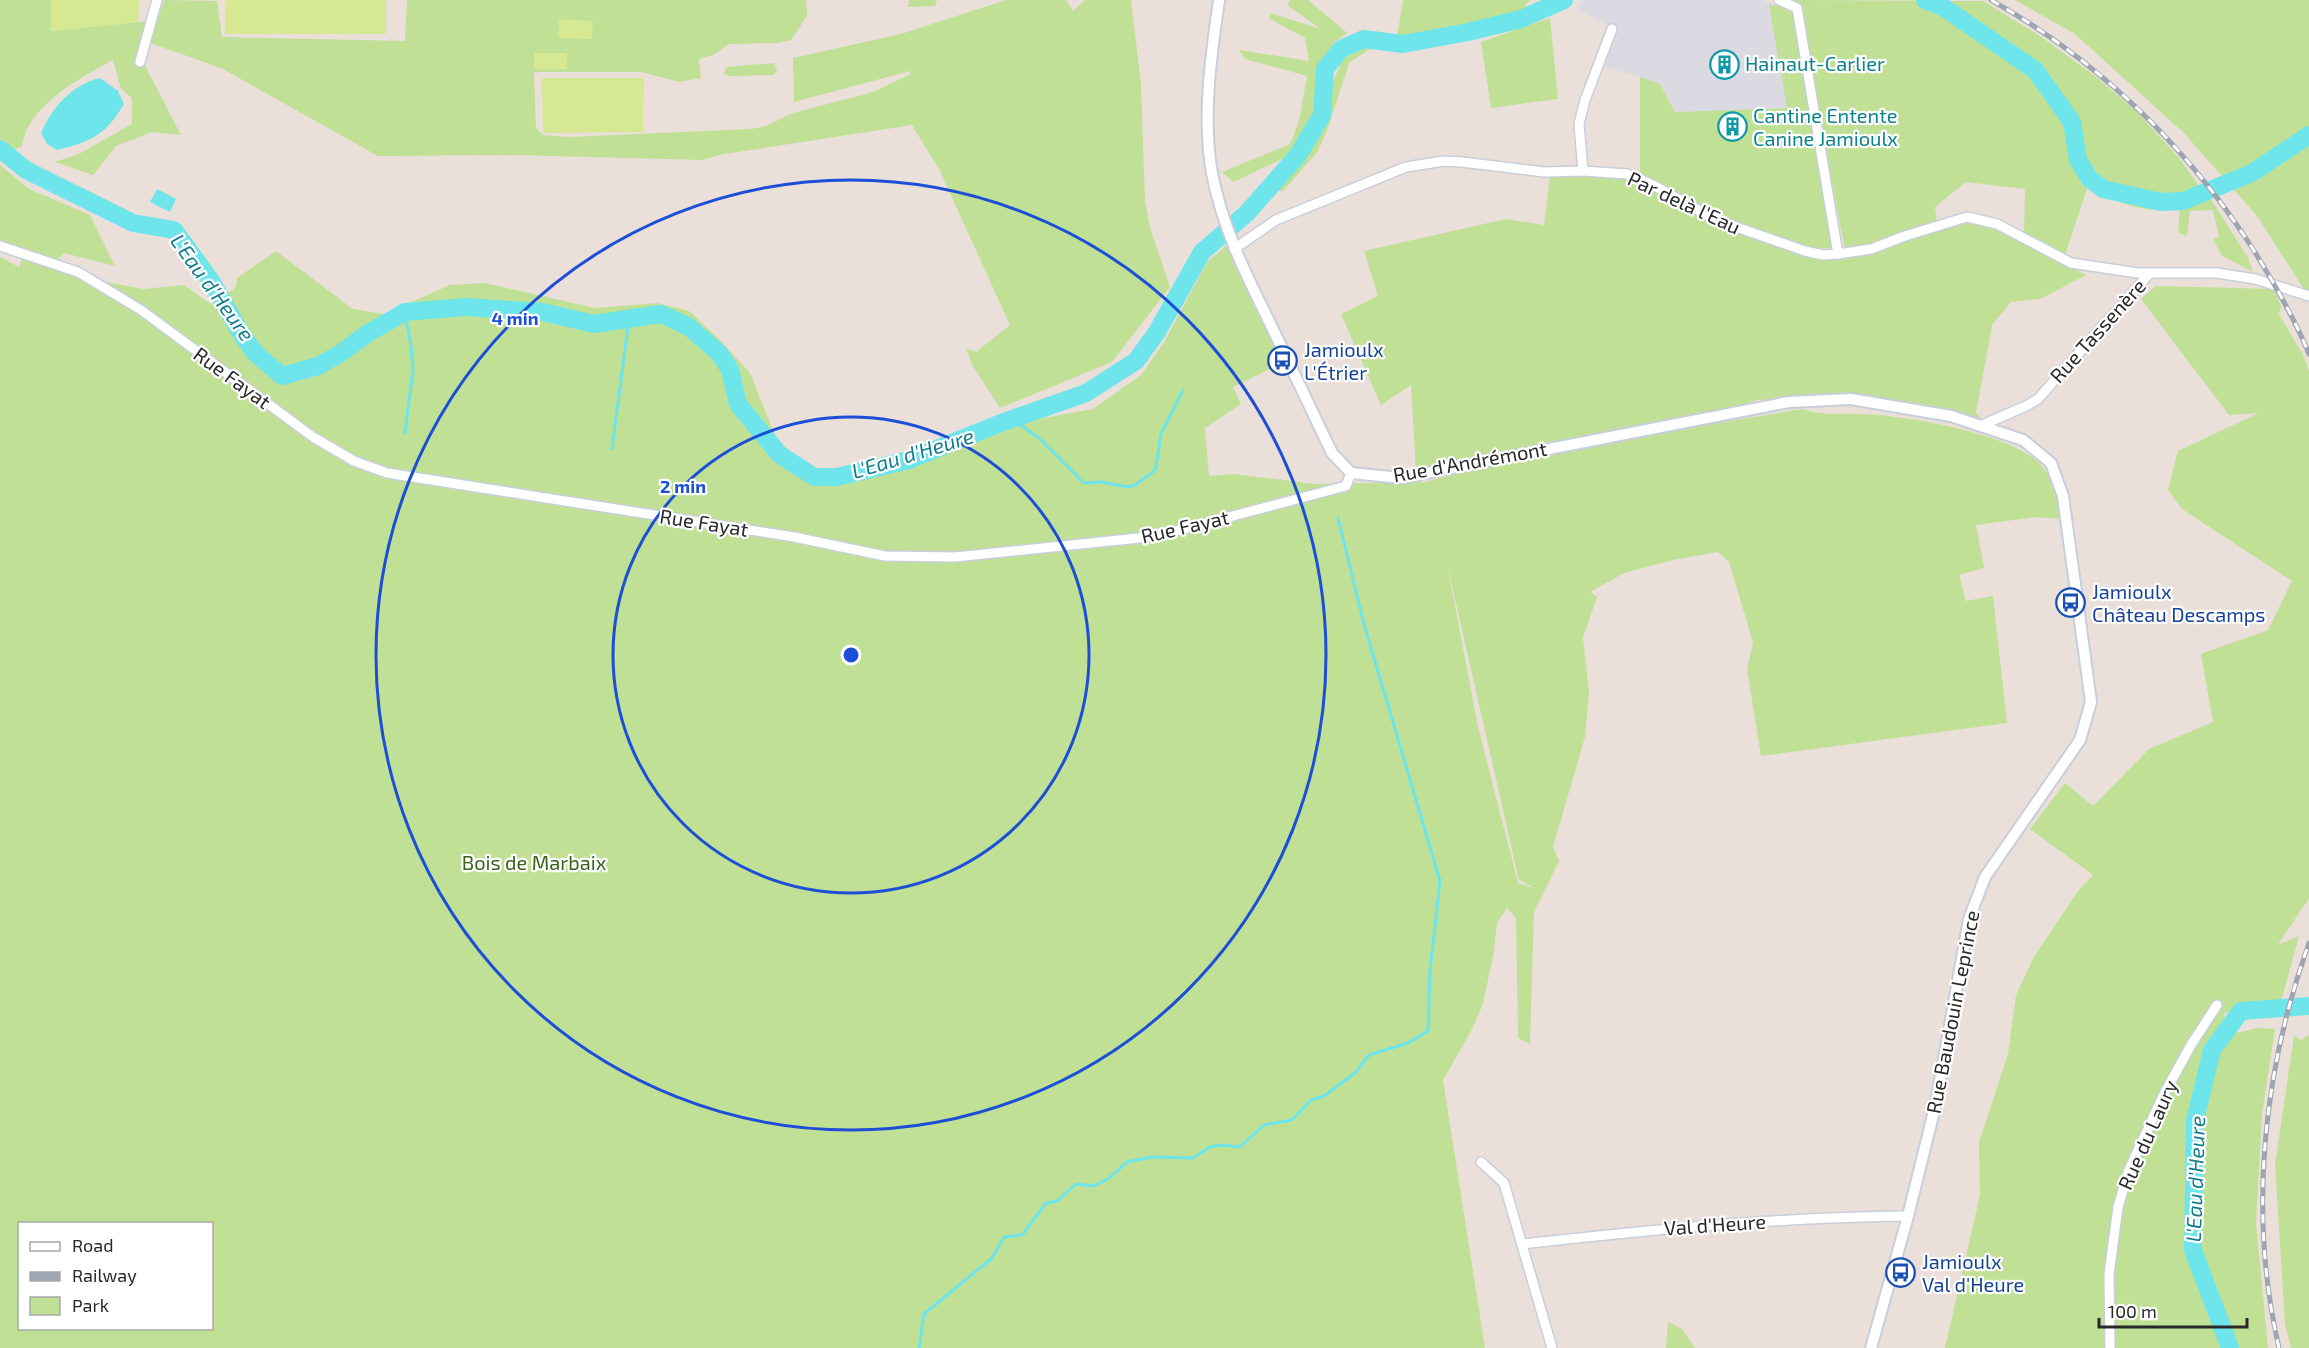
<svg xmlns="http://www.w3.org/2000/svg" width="2309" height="1348" viewBox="0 0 2309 1348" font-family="'Exo 2',sans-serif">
	<rect width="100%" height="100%" fill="#eadfd9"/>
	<polygon fill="#dbdae2" points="1582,0 1761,0 1776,5 1791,108 1675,112 1660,84 1604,66 1616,29 1576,8"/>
	<g fill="#c0e096" fill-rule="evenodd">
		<path d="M0,0H51L52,31L147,21L141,58L181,135L152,132L116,146L93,175L55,162L79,154L132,124V98L121,89L113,60C80,78 27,106 22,146L0,156Z"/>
		<polygon points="164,0 217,1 222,37 405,41 407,0 806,0 807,16 791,40 777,43 729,44 713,55 699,59 701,78 680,82 641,72 534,72 536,128 543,135 569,137 751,129 766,126 793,113 873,92 911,74 910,71 794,102 793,58 901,34 1006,0 1066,0 1073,11 1085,0 1131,0 1141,84 1145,202 1151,231 1170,287 1112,362 1000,408 972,365 966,348 976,352 1010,325 939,169 912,125 718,155 703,160 513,155 378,156 221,68 150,43"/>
		<polygon points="909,0 937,0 935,6 908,7"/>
		<polygon points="1290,0 1308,0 1347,33 1332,44 1343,50 1321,85 1316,116 1295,153 1233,182 1222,172 1290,144 1299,121 1307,76 1245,59 1239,50 1309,61 1305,38 1270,19 1270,13 1321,29 1287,5"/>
		<polygon points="1403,0 1531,0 1525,4 1528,11 1438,34 1397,37"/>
		<path d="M1791,0L1983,1L2040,36L2095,76L2136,111L2179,158L2201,189L2210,198L2247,256L2253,272L2222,256L2213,239L2219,237L2213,210L2190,211L2187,236L2178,233L2180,206C2149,217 2114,202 2088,186L2065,255L2024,235L2025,189L1966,182L1935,207L1937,223L1877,243L1847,249L1844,245L1799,7Z"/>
		<polygon points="2015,0 2309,0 2309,292 2304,289 2257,216 2185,134 2075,34"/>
		<polygon points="1780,2 1796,15 1833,242 1832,248 1815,249 1723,220 1640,175 1640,77 1660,84 1675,112 1787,108 1769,5 1775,6"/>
		<polygon points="1550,18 1558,99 1491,108 1481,42"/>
		<polygon points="1367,42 1371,48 1349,63 1328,128 1318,151 1283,191 1277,190 1314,141 1335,77 1343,59"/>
		<polygon points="774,63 777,71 773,75 730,76 724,74 726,67"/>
		<polygon points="0,165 29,189 90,215 115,266 64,253 55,261 0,242"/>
		<path d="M1602,174L1624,175L1660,190L1731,231L1826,259L1856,256L1967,222L1993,227L2086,275L2040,299L2011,302L1992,325L1976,413L1981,419L1861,395L1757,400L1740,406L1691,418L1687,428L1802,409C1822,416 1840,413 1861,414C1905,415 1999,432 2033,458C2052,472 2060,497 2061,519L2036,517L1976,525L1984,568L1959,575L1966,601L1993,596L2007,723L1761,756L1747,669L1753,642L1729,562L1718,552L1677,559L1624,573L1590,592L1597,597L1583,637L1589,692L1585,737L1553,847L1559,861L1534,912L1530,1044L1518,1038L1516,918L1507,908L1497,923L1494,951L1483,1004L1470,1033L1443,1080L1485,1348H0V257L19,267L22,258L68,275L144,289L184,285L212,305L236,287L237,278L276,251L353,309L384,314L450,285L485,283L595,308L657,303L689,311L720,340L750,373L774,433L781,444L799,459L819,469L861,479L942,455L1047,397L1033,420L1093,409L1141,375L1163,344L1207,262L1226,246L1230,248L1282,363L1233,387L1241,404L1205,428L1209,476L1233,474L1316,484L1424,482L1512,460L1416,472L1411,385L1381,405L1341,314L1378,296L1364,251L1506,219L1544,225L1550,176ZM1447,564L1519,880L1537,889L1518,883L1478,727ZM20,1224H212V1328H20Z"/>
		<polygon points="2156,286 2274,289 2281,306 2279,314 2303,355 2309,371 2309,898 2278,945 2299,936 2281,1002 2242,1007 2223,1014 2237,1033 2257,1028 2275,1029 2262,1113 2256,1223 2268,1348 1945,1348 1980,1195 1979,1142 2008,1054 2016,995 2034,957 2078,891 2093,875 2030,829 2065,783 2093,806 2149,749 2213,722 2201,654 2268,630 2292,581 2182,509 2168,490 2178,451 2259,413 2229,415 2141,299"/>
		<polygon points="2309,1035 2309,1348 2291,1348 2285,1324 2275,1165 2294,1036 2301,1040"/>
		<polygon points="1668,1322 1682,1329 1695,1348 1666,1348"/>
	</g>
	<g fill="#d6e892">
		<polygon points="51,0 139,0 138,22 51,31"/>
		<polygon points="226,0 386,0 386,34 225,34"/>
		<polygon points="559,19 593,21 592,39 558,38"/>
		<rect x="534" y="53" width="33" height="16"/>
		<polygon points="542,78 644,78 643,132 543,133"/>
	</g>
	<g fill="#6de5eb">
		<path d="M100,78L118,91L124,104C106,135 90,142 57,150L47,144L41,133C52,107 72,85 100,78Z"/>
		<polygon points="157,189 176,199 170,212 150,202"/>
	</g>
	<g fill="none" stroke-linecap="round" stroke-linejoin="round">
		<g stroke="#6de5eb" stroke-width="3">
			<polyline points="1012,419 1039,438 1084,483 1101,482 1128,487 1135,485 1153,472 1156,467 1161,434 1183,390"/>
			<polyline points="405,433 413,370 411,346 405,312"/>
			<polyline points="612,449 629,319"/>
			<polyline points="919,1348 924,1314 992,1258 1004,1237 1022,1235 1046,1203 1057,1201 1076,1184 1093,1186 1108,1179 1127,1162 1152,1157 1193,1158 1210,1147 1221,1145 1240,1147 1264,1125 1292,1120 1311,1100 1324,1096 1355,1073 1369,1055 1408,1043 1428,1031 1430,971 1440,881 1364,624 1338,518"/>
		</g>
		<g stroke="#6de5eb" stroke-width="18">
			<polyline points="1925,0 1943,7 2035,70 2072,122 2078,160 2090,179 2103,189 2161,202 2183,201 2252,173 2309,135"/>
			<polyline points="0,149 26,170 133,223 174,230 211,281 242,335 256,354 282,376 318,366 341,353 368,333 405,312 466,307 542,312 594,324 661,314 689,327 719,353 730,370 738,404 779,454 814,477 837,477 909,460 1001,423 1086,393 1136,361 1157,332 1202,252 1247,213 1298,155 1322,115 1325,69 1341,49 1364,39 1403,44 1468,32 1521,19 1564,0"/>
			<polyline points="2230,1348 2193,1250 2195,1120 2212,1050 2241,1011 2309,1006"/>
		</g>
		<defs>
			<g id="minor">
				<polyline points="140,62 157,0"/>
				<polyline points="1583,171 1627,174 1653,185 1716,220 1805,251 1823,255 1838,254 1797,8 1779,0"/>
				<polyline points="0,246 78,272 141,310 313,437 354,461 387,473 794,537 885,556 955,557 1139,538 1180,530 1346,486 1351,473"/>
				<polyline points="1234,249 1276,220 1406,167 1444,161 1462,162 1544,172 1583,171 1579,124 1585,100 1612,29"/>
				<polyline points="1838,254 1871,249 1905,236 1967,217 1997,224 2071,263 2138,273 2150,273 2038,399 2026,406 1980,426"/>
				<polyline points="2150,273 2217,273 2255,279 2309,296"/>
				<polyline points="1481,1162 1504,1183 1552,1348"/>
				<path d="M1522,1244C1650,1230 1779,1217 1908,1216"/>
				<polyline points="2110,1348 2109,1274 2118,1207 2129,1170 2164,1094 2191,1045 2217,1005"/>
			</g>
			<path id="tertiary" d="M1219,0C1211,56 1202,117 1212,173C1222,226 1245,273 1269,321C1290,365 1311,409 1332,453L1351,473L1401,478L1789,402L1851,399L1951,416L2023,440L2051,463L2063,496L2091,702L2080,740L1985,877L1969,919L1936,1103L1908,1216L1871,1348"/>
		</defs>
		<use href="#minor" stroke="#c8cfda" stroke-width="12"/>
		<use href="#tertiary" stroke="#c8cfda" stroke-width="14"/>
		<use href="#minor" stroke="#fff" stroke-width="9"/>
		<use href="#tertiary" stroke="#fff" stroke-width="10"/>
		<defs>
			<g id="rail">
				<path d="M1991,0C2100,62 2185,144 2253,249C2274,283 2294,317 2309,354"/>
				<path d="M2279,1348C2248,1214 2263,1071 2309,943"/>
			</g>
		</defs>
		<use href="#rail" stroke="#9da4b2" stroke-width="5"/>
		<use href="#rail" stroke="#fff" stroke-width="3" stroke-dasharray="9" stroke-linecap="butt"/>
	</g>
	<g fill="none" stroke="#1d4ed8" stroke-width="3">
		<circle cx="851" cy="655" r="238"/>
		<circle cx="851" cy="655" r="475"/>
	</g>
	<defs>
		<symbol id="building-ring" viewBox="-11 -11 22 22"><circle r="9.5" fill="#fff" stroke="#0f9aa8" stroke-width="1.5"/><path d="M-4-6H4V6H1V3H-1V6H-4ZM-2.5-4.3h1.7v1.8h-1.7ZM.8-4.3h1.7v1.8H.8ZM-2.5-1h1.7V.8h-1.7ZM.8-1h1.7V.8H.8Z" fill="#0f9aa8"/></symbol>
		<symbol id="bus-ring" viewBox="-11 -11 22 22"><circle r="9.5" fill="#fff" stroke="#1a4fb4" stroke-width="1.5"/><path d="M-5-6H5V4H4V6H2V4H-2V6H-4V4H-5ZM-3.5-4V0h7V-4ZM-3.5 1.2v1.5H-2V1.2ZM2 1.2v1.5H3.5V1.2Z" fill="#1a4fb4"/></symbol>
	</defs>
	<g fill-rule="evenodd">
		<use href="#building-ring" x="1708" y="48" width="33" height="33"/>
		<use href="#building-ring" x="1716" y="110" width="33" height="33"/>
		<use href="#bus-ring" x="1266" y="344" width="33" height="33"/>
		<use href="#bus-ring" x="2054" y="586" width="33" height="33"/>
		<use href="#bus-ring" x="1884" y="1256" width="33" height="33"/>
	</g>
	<g text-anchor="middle" stroke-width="4.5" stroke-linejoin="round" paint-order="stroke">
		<g font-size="20" fill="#0d838f" stroke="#fff" text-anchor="start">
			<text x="1745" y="71">Hainaut-Carlier</text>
			<text x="1753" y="123">Cantine Entente<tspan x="1753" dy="23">Canine Jamioulx</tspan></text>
		</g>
		<g font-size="20" fill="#282828" stroke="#fff">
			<text transform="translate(1684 203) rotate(25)" y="7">Par delà l'Eau</text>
			<text transform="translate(2098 331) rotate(-48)" y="7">Rue Tassenère</text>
			<text transform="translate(232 378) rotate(36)" y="7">Rue Fayat</text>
			<text transform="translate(1470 462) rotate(-10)" y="7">Rue d'Andrémont</text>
			<text transform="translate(704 523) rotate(9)" y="7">Rue Fayat</text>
			<text transform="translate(1185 527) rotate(-13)" y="7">Rue Fayat</text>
			<text transform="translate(1953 1012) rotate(-79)" y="7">Rue Baudouin Leprince</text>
			<text transform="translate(2148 1135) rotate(-66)" y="7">Rue du Laury</text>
			<text transform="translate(1715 1225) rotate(-4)" y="7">Val d'Heure</text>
		</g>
		<g font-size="20" fill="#164399" stroke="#fff" text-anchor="start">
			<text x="1304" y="357">Jamioulx<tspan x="1304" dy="23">L'Étrier</tspan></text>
			<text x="2092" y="599">Jamioulx<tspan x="2092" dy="23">Château Descamps</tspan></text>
			<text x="1922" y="1269">Jamioulx<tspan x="1922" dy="23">Val d'Heure</tspan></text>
		</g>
		<g font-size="20" fill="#39621b" stroke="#fff">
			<text x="534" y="870">Bois de Marbaix</text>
		</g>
		<g font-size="21" font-style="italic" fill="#107d8d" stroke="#fff">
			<text transform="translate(212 288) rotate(54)" y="7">L'Eau d'Heure</text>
			<text transform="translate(913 454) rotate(-17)" y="7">L'Eau d'Heure</text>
			<text transform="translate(2196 1179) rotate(-88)" y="7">L'Eau d'Heure</text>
		</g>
	</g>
	<circle cx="851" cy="655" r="9" fill="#1d4ed8" stroke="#fff" stroke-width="3"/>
	<g font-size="18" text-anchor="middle" font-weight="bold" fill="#1d4ed8" stroke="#fff" stroke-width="4.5" stroke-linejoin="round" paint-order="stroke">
		<text x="515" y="325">4 min</text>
		<text x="683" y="493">2 min</text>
	</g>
	<rect x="18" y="1222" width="195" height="108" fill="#ffffff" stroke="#a9a9a9" stroke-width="1.5"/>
	<rect x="30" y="1242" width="30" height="9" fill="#ffffff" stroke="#a9a9a9" stroke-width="1.5"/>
	<text x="72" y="1252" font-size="18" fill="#282828">Road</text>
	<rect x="30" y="1272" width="30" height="9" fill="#9da4b2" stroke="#a9a9a9" stroke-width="1.5"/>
	<text x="72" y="1282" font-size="18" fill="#282828">Railway</text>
	<rect x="30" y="1297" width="30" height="18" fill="#c0e096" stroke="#a9a9a9" stroke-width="1.5"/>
	<text x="72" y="1312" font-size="18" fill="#282828">Park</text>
	<path d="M2099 1318v9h148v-9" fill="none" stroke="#282828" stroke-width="3"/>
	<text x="2108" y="1318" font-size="18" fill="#282828" stroke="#ffffff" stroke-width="4.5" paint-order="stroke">100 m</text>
</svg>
